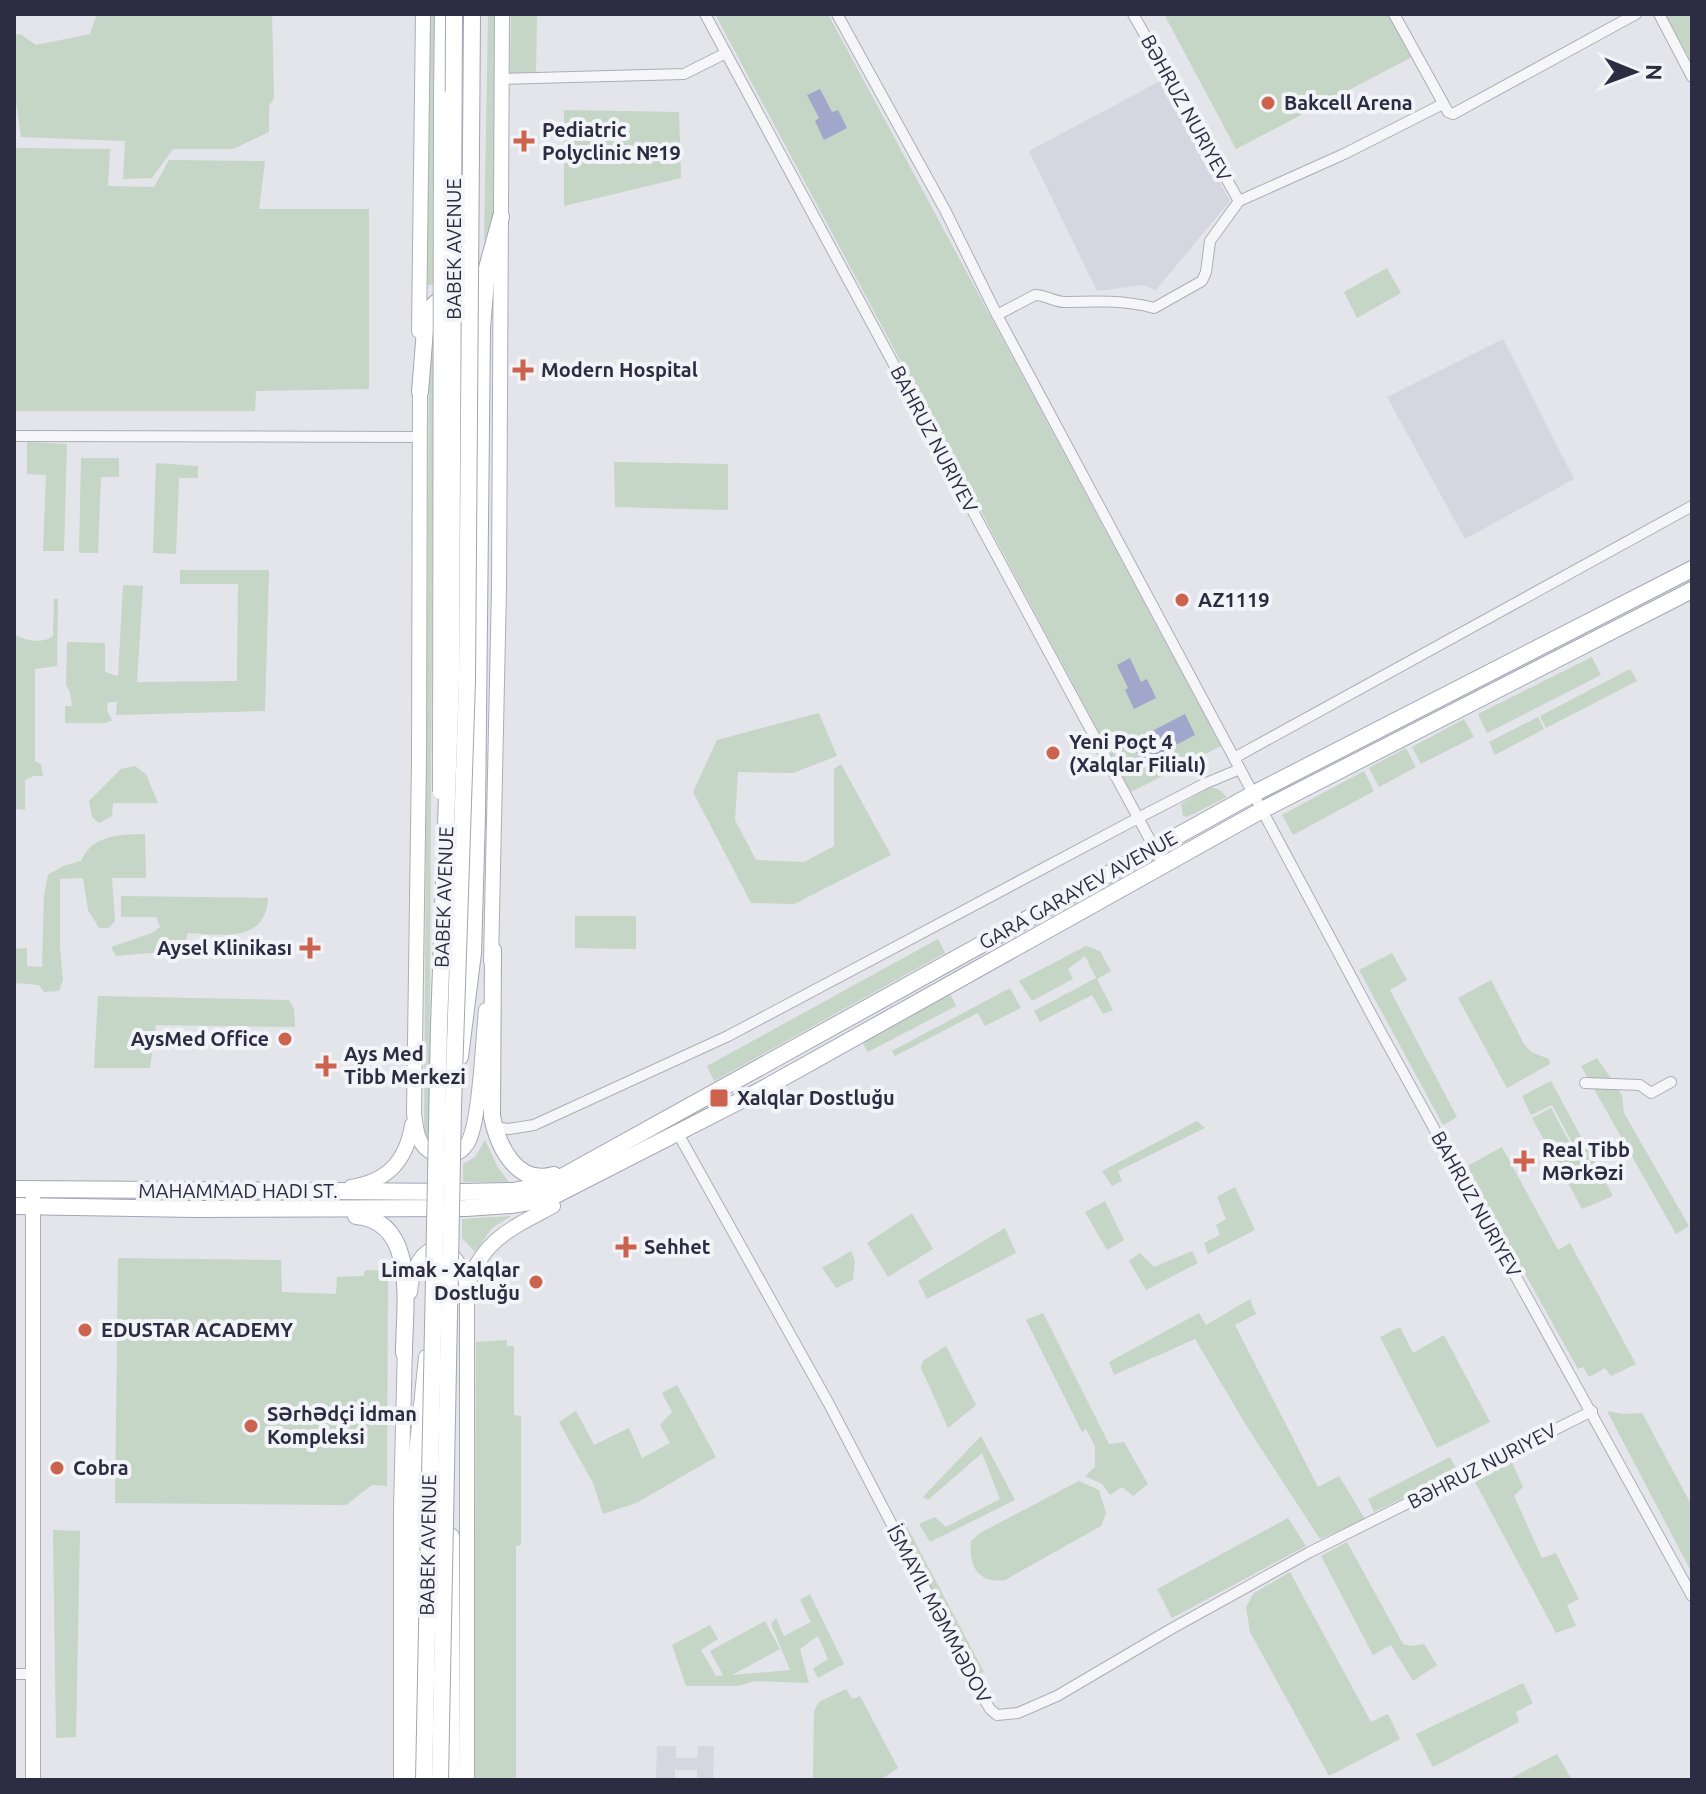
<svg xmlns="http://www.w3.org/2000/svg" width="1706" height="1794" viewBox="0 0 1706 1794" font-family="Ubuntu,sans-serif">
	<rect width="100%" height="100%" fill="#e4e4eb"/>
	<g fill="#d6d6e0">
		<polygon points="1164,79 1230,201 1156,290 1143,285 1097,291 1029,151"/>
		<polygon points="1503,339 1574,479 1465,539 1387,397"/>
		<polygon points="657,1746 676,1746 676,1758 697,1758 698,1746 714,1746 713,1780 697,1780 697,1770 675,1770 675,1780 656,1780"/>
	</g>
	<g fill="#c5d5c6">
		<polygon points="97,14 272,14 274,98 269,106 269,132 233,149 173,149 152,178 123,179 125,141 21,137 14,87 14,35 20,34 36,45 90,34"/>
		<polygon points="430,14 435,14 434,285 424,285"/>
		<polygon points="488,14 496,14 495,213 484,242"/>
		<polygon points="511,14 537,14 536,74 510,75"/>
		<polygon points="715,14 828,14 1221,746 1131,792"/>
		<polygon points="1164,14 1389,14 1412,57 1236,149"/>
		<polygon points="1665,14 1692,14 1692,63"/>
		<polygon points="564,110 679,112 681,178 564,206"/>
		<polygon points="14,148 110,149 108,186 154,187 169,160 265,161 259,209 369,209 369,389 256,391 255,411 14,411"/>
		<polygon points="1387,268 1401,293 1357,318 1344,292"/>
		<polygon points="434,312 429,1143 424,1138 429,363"/>
		<polygon points="27,442 67,444 64,551 43,551 46,475 27,474"/>
		<polygon points="81,458 119,458 119,477 101,477 98,553 79,553"/>
		<polygon points="614,462 728,464 728,510 615,507"/>
		<polygon points="156,463 198,466 198,478 179,478 176,554 153,553"/>
		<polygon points="180,570 269,570 265,711 116,715 117,702 108,702 107,711 112,720 106,723 65,723 65,706 72,706 70,692 66,685 67,642 105,643 105,672 118,676 123,585 143,586 137,682 237,681 238,584 180,584"/>
		<path d="M54,599H58L57,666L35,669V761L41,764L43,776H34L25,780V810L14,809V634C25,641 43,644 53,636Z"/>
		<polygon points="1592,657 1601,675 1487,733 1478,714"/>
		<polygon points="1630,669 1637,681 1546,728 1540,716"/>
		<polygon points="819,713 837,756 793,773 738,772 735,820 756,860 804,862 834,846 834,769 841,764 891,855 794,904 751,903 693,792 717,740"/>
		<polygon points="1538,717 1544,729 1495,755 1489,742"/>
		<polygon points="1464,719 1474,737 1421,764 1412,747"/>
		<polygon points="1406,748 1416,767 1379,787 1369,768"/>
		<polygon points="135,766 146,774 158,803 113,803 112,816 99,823 92,817 89,801 121,769"/>
		<polygon points="1364,771 1374,791 1293,835 1282,815"/>
		<polygon points="1210,787 1218,789 1227,797 1187,817 1183,816 1181,804"/>
		<path d="M145,834L146,878H112L115,921L109,928H99L88,910L83,878L60,879V948L63,980L59,991L44,992L39,985L14,983V949L27,948V966L42,967L44,895L48,875L63,866L81,861C93,834 120,835 145,834Z"/>
		<path d="M121,896L268,898C266,943 222,935 188,933L183,950L116,956L111,947L152,933L160,927L156,917H121Z"/>
		<polygon points="575,916 636,916 636,949 575,948"/>
		<polygon points="938,939 945,953 714,1081 707,1066"/>
		<polygon points="1086,946 1100,951 1111,971 1097,979 1113,1010 1103,1014 1092,995 1040,1022 1034,1011 1096,978 1085,956 1068,969 1073,979 1032,1001 1019,981"/>
		<polygon points="1392,953 1407,980 1390,990 1457,1117 1443,1125 1359,970"/>
		<polygon points="1491,980 1524,1044 1531,1052 1549,1059 1550,1064 1507,1088 1458,998"/>
		<polygon points="1010,988 1021,1008 985,1026 978,1013 895,1056 892,1051"/>
		<polygon points="950,994 956,1006 868,1052 861,1040"/>
		<polygon points="98,996 289,1000 294,1009 295,1027 156,1025 150,1068 94,1068"/>
		<polygon points="1597,1058 1622,1095 1624,1113 1689,1226 1676,1234 1581,1066"/>
		<polygon points="1551,1081 1613,1196 1582,1209 1554,1156 1574,1146 1552,1105 1531,1115 1522,1096"/>
		<polygon points="1551,1108 1571,1145 1552,1155 1532,1118"/>
		<polygon points="1197,1121 1205,1128 1118,1171 1122,1181 1112,1186 1102,1171"/>
		<polygon points="485,1140 497,1166 509,1182 463,1182 463,1164 475,1157"/>
		<polygon points="1502,1147 1558,1250 1570,1243 1636,1364 1611,1376 1605,1368 1589,1377 1583,1367 1578,1369 1470,1175 1469,1165"/>
		<polygon points="1235,1187 1255,1230 1208,1254 1204,1243 1220,1235 1216,1225 1226,1219 1217,1197"/>
		<polygon points="1105,1201 1124,1240 1107,1250 1085,1212"/>
		<polygon points="912,1213 933,1249 888,1277 867,1243"/>
		<polygon points="511,1216 492,1228 475,1252 462,1238 462,1219"/>
		<polygon points="1005,1228 1016,1253 927,1299 918,1281"/>
		<polygon points="851,1251 855,1261 853,1280 836,1288 822,1268"/>
		<polygon points="1192,1251 1198,1263 1146,1290 1129,1261 1140,1253 1154,1267"/>
		<polygon points="118,1258 281,1260 282,1292 336,1294 337,1277 364,1276 365,1270 388,1271 387,1486 372,1485 346,1505 115,1503"/>
		<polygon points="1250,1299 1256,1314 1235,1325 1318,1487 1339,1476 1365,1519 1320,1539 1249,1430 1195,1339 1114,1375 1109,1362 1199,1313 1206,1325"/>
		<polygon points="1043,1313 1109,1444 1124,1442 1148,1484 1133,1496 1122,1487 1110,1495 1102,1484 1085,1476 1095,1467 1095,1446 1086,1429 1082,1432 1026,1320"/>
		<polygon points="1400,1327 1413,1353 1444,1335 1490,1422 1437,1448 1380,1337"/>
		<polygon points="507,1340 507,1346 514,1346 514,1415 521,1416 521,1545 516,1546 516,1780 474,1780 476,1342"/>
		<polygon points="946,1346 976,1405 948,1428 921,1368 923,1361"/>
		<polygon points="677,1385 716,1457 636,1503 603,1514 593,1483 559,1422 576,1411 594,1445 629,1428 642,1458 670,1443 660,1425 672,1412 662,1393"/>
		<polygon points="1607,1411 1623,1414 1642,1413 1692,1506 1692,1573"/>
		<polygon points="981,1436 1015,1500 930,1542 919,1524 935,1517 946,1527 1000,1499 982,1453 928,1500 923,1497"/>
		<polygon points="1450,1457 1458,1471 1374,1512 1368,1499"/>
		<polygon points="1512,1462 1523,1487 1514,1496 1542,1558 1556,1553 1579,1599 1567,1605 1576,1626 1556,1633 1475,1482"/>
		<path d="M1079,1481L1099,1490L1106,1513L1101,1526L1005,1580C978,1584 968,1565 971,1541L980,1533Z"/>
		<polygon points="1288,1518 1306,1546 1172,1618 1157,1589"/>
		<polygon points="904,1521 984,1672 977,1675 897,1525"/>
		<polygon points="53,1530 80,1531 76,1737 56,1738"/>
		<polygon points="1347,1542 1403,1644 1411,1646 1424,1644 1437,1665 1413,1681 1391,1645 1373,1655 1321,1556"/>
		<polygon points="1290,1572 1371,1722 1388,1714 1400,1739 1329,1776 1250,1632 1246,1607 1254,1593"/>
		<polygon points="810,1594 844,1664 818,1678 813,1669 828,1659 818,1636 800,1649 809,1683 755,1681 738,1686 686,1686 672,1645 710,1625 718,1639 701,1650 716,1676 723,1675 710,1651 765,1621 780,1649 732,1675 790,1670 771,1624 776,1618 784,1636 811,1622 800,1600"/>
		<polygon points="1523,1683 1533,1703 1516,1712 1519,1722 1433,1767 1416,1734"/>
		<polygon points="846,1689 852,1699 860,1696 898,1768 880,1780 813,1780 814,1711 819,1702"/>
		<polygon points="1557,1754 1572,1780 1512,1780 1511,1778"/>
	</g>
	<g fill="#a0a7ca">
		<polygon points="820,89 832,112 838,110 847,128 824,140 815,121 819,118 807,95"/>
		<polygon points="1130,658 1141,682 1147,679 1156,698 1134,709 1125,690 1128,688 1117,665"/>
		<polygon points="1185,714 1195,735 1142,763 1131,742"/>
	</g>
	<g fill="none" stroke-linecap="round" stroke-linejoin="round">
		<defs>
			<g id="street">
				<polyline points="705,14 1163,864"/>
				<polyline points="837,14 945,210 997,315 1377,1025 1692,1596"/>
				<polyline points="1133,14 1239,201"/>
				<polyline points="1394,14 1448,112 1453,114 1636,14"/>
				<polyline points="1659,14 1692,77"/>
				<polyline points="502,79 684,74 726,53"/>
				<path d="M997,315L1035,295C1046,295 1054,302 1065,302C1095,301 1125,300 1154,308L1202,281L1206,272L1210,241L1239,201L1344,154L1443,104"/>
				<polyline points="14,436 420,437"/>
				<polyline points="1234,758 1692,506"/>
				<polyline points="1585,1083 1640,1085 1651,1093 1671,1082"/>
				<polyline points="494,1127 509,1129 534,1125 728,1036 1140,817 1204,784 1240,769"/>
				<polyline points="681,1139 829,1404 976,1686 990,1709 997,1715 1018,1713 1057,1696 1171,1629 1310,1552 1592,1411"/>
				<polyline points="14,1674 33,1674"/>
			</g>
			<g id="secondary">
				<polyline points="441,97 442,14"/>
				<polyline points="419,331 423,14"/>
				<path d="M420,384L419,761L414,1113C416,1130 417,1147 435,1154C446,1159 461,1154 467,1144C480,1125 483,1037 486,1010"/>
				<polyline points="491,961 499,588 502,14"/>
				<path d="M351,1187C387,1181 406,1162 412,1125"/>
				<path d="M467,1288C481,1240 512,1228 553,1206"/>
				<path d="M410,1292C415,1237 456,1233 467,1288V1780"/>
				<polyline points="452,1536 453,1780"/>
				<polyline points="33,1780 33,1196"/>
				<polyline points="401,1780 401,1509 405,1345"/>
				<polyline points="409,1780 414,1473 426,1357"/>
			</g>
			<g id="primary">
				<path d="M420,392L426,317C435,293 464,289 478,311"/>
				<path d="M493,950L492,1116C498,1147 517,1186 554,1175"/>
				<polyline points="460,1057 473,953 477,815 482,328 487,268 501,217"/>
				<polyline points="14,1189 462,1192 513,1191 549,1184 1253,794 1692,569"/>
				<polyline points="14,1206 195,1209 466,1208 511,1205 548,1199 761,1090 1262,810 1692,590"/>
				<path d="M356,1216C419,1221 404,1308 404,1353"/>
			</g>
		</defs>
		<use href="#street" stroke="#adadb9" stroke-width="12"/>
		<use href="#secondary" stroke="#adadb9" stroke-width="16"/>
		<use href="#primary" stroke="#a3a5b6" stroke-width="18"/>
		<use href="#street" stroke="#f6f6f9" stroke-width="10"/>
		<use href="#secondary" stroke="#fff" stroke-width="14"/>
		<use href="#primary" stroke="#fff" stroke-width="16"/>
		<defs>
			<polyline id="secondary-bridge" points="440,792 441,97"/>
			<g id="primary-bridge">
				<polyline points="424,1780 439,1026 451,682 454,14"/>
				<polyline points="440,1780 453,1106 467,681 472,14"/>
			</g>
		</defs>
		<use href="#secondary-bridge" stroke="#adadb9" stroke-width="16" stroke-linecap="butt"/>
		<use href="#primary-bridge" stroke="#a3a5b6" stroke-width="18" stroke-linecap="butt"/>
		<use href="#secondary-bridge" stroke="#fff" stroke-width="14"/>
		<use href="#primary-bridge" stroke="#fff" stroke-width="16"/>
	</g>
	<g fill="#cb634e" stroke="#f3f4f8" stroke-width="3">
		<circle cx="1268" cy="103" r="8"/>
		<path d="M520 129h8v8h8v8h-8v8h-8v-8h-8v-8h8z"/>
		<path d="M519 358h8v8h8v8h-8v8h-8v-8h-8v-8h8z"/>
		<circle cx="1182" cy="600" r="8"/>
		<circle cx="1053" cy="753" r="8"/>
		<path d="M306 936h8v8h8v8h-8v8h-8v-8h-8v-8h8z"/>
		<circle cx="285" cy="1039" r="8"/>
		<path d="M322 1054h8v8h8v8h-8v8h-8v-8h-8v-8h8z"/>
		<rect x="709" y="1088" width="20" height="20" rx="4"/>
		<path d="M1520 1149h8v8h8v8h-8v8h-8v-8h-8v-8h8z"/>
		<path d="M622 1235h8v8h8v8h-8v8h-8v-8h-8v-8h8z"/>
		<circle cx="536" cy="1282" r="8"/>
		<circle cx="85" cy="1330" r="8"/>
		<circle cx="251" cy="1426" r="8"/>
		<circle cx="57" cy="1468" r="8"/>
	</g>
	<g text-anchor="middle" stroke-width="8" stroke-linejoin="round" paint-order="stroke">
		<g font-size="20" font-weight="bold" fill="#2c2d43" stroke="#f3f4f8" text-anchor="start">
			<text x="1284" y="110">Bakcell Arena</text>
			<text x="542" y="137">Pediatric<tspan x="542" dy="23">Polyclinic №19</tspan></text>
			<text x="541" y="377">Modern Hospital</text>
			<text x="1198" y="607">AZ1119</text>
			<text x="1069" y="749">Yeni Poçt 4<tspan x="1069" dy="23">(Xalqlar Filialı)</tspan></text>
			<text x="292" y="955" text-anchor="end">Aysel Klinikası</text>
			<text x="269" y="1046" text-anchor="end">AysMed Office</text>
			<text x="344" y="1061">Ays Med<tspan x="344" dy="23">Tibb Merkezi</tspan></text>
			<text x="737" y="1105">Xalqlar Dostluğu</text>
			<text x="1542" y="1157">Real Tibb<tspan x="1542" dy="23">Mərkəzi</tspan></text>
			<text x="644" y="1254">Sehhet</text>
			<text x="520" y="1277" text-anchor="end">Limak - Xalqlar<tspan x="520" dy="23">Dostluğu</tspan></text>
			<text x="101" y="1337">EDUSTAR ACADEMY</text>
			<text x="267" y="1421">Sərhədçi İdman<tspan x="267" dy="23">Kompleksi</tspan></text>
			<text x="73" y="1475">Cobra</text>
		</g>
		<g font-size="20" fill="#2c2d43" stroke="#f3f4f8">
			<text transform="translate(1186 108) rotate(61)" y="7">BƏHRUZ NURIYEV</text>
			<text transform="translate(454 249) rotate(-90)" y="7">BABEK AVENUE</text>
			<text transform="translate(934 439) rotate(62)" y="7">BAHRUZ NURIYEV</text>
			<text transform="translate(1078 890) rotate(-29)" y="7">GARA GARAYEV AVENUE</text>
			<text transform="translate(444 897) rotate(-88)" y="7">BABEK AVENUE</text>
			<text x="238" y="1198">MAHAMMAD HADI ST.</text>
			<text transform="translate(1476 1204) rotate(61)" y="7">BAHRUZ NURIYEV</text>
			<text transform="translate(1482 1466) rotate(-27)" y="7">BƏHRUZ NURIYEV</text>
			<text transform="translate(428 1545) rotate(-89)" y="7">BABEK AVENUE</text>
			<text transform="translate(939 1614) rotate(62)" y="7">İSMAYIL MƏMMƏDOV</text>
		</g>
	</g>
	<rect width="1706" height="1794" fill="none" stroke="#2c2d43" stroke-width="32"/>
	<g transform="translate(1634 72) rotate(91)" stroke="#f3f4f8" stroke-width="6" paint-order="stroke">
	<path d="M0-6L14 30L0 20L-14 30Z" fill="#2c2d43"/>
	<text y="-12" font-size="22" font-weight="bold" text-anchor="middle" fill="#2c2d43">N</text>
	</g>
</svg>
